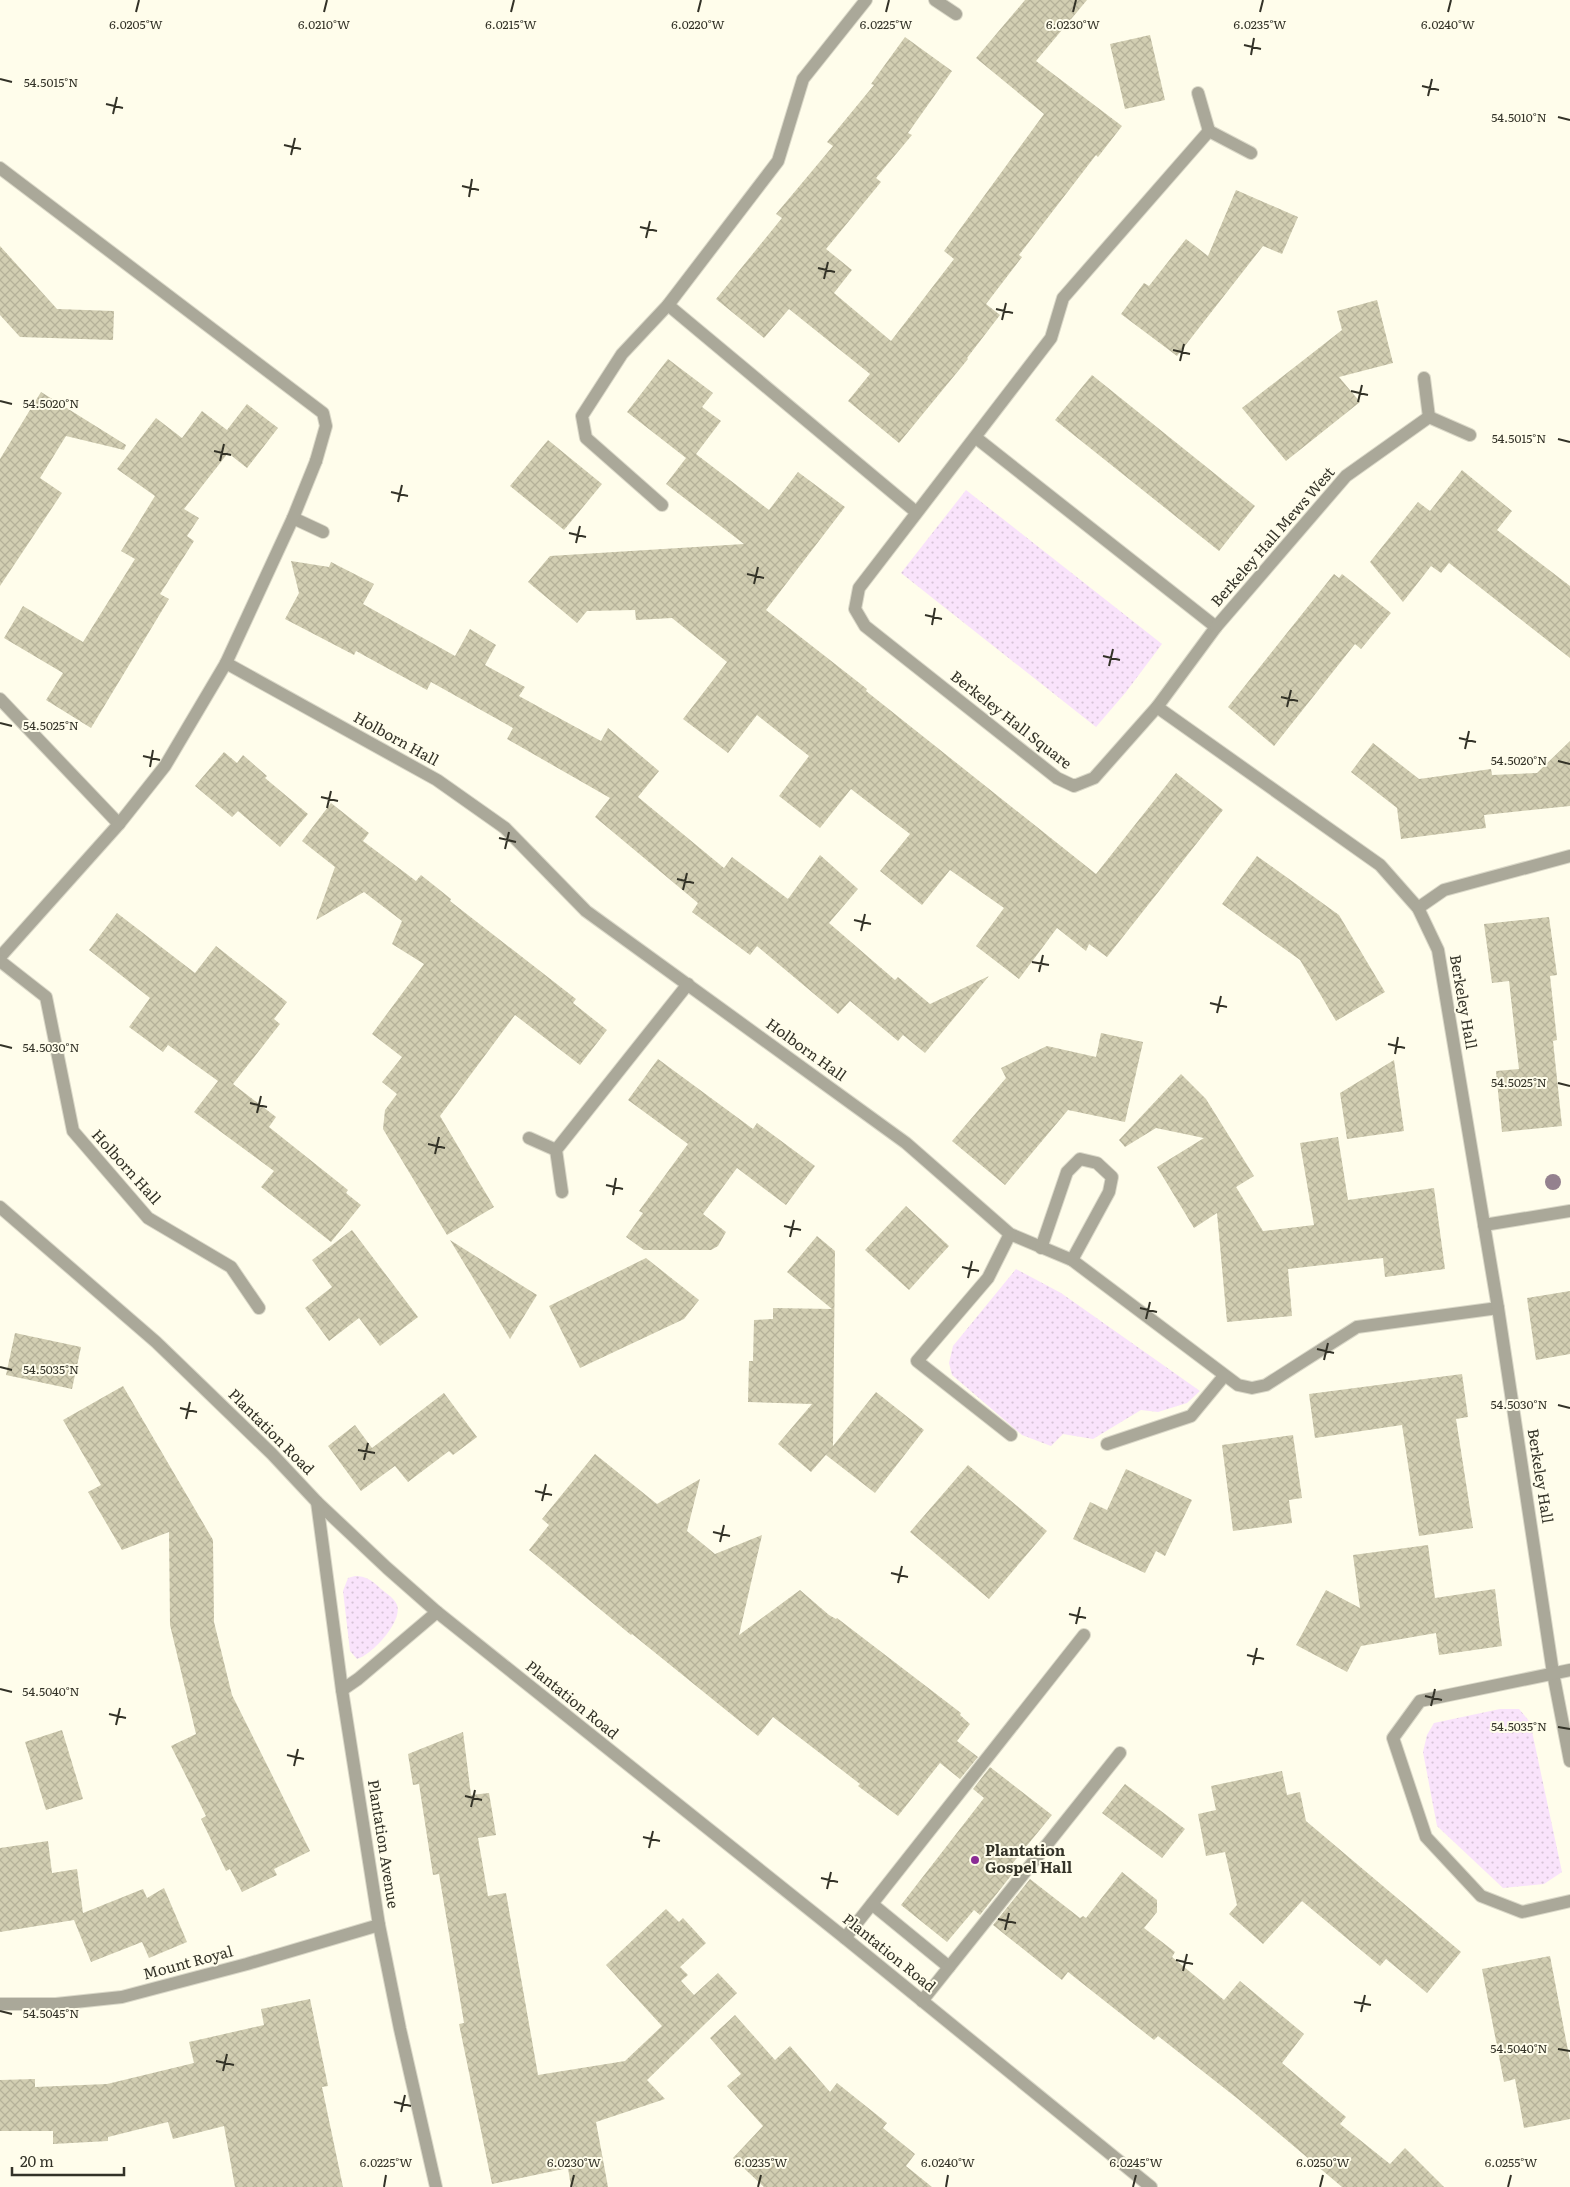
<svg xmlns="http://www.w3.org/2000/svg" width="1570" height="2187" viewBox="0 0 1570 2187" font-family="Literata,serif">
	<defs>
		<pattern id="grass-dots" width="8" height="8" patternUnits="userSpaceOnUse" patternTransform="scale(1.25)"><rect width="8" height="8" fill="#f9e3fb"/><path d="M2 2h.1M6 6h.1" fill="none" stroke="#d6c3d7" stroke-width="1.8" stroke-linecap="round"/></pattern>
		<pattern id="building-cross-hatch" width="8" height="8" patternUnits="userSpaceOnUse" patternTransform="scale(1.25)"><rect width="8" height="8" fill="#d2ceb2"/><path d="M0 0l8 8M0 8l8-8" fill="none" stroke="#b5b199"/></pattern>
	</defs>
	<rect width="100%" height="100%" fill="#fffdeb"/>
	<g fill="url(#grass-dots)">
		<polygon points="966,490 1162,644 1126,692 1096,727 901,573"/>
		<polygon points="1016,1269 1061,1293 1200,1391 1187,1403 1158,1412 1141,1410 1093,1439 1063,1434 1051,1446 1022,1435 952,1375 949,1363 953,1346"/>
		<path d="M355,1576C366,1576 371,1580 379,1587C384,1592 393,1597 396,1603C406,1619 371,1656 357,1659L350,1651L343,1591L348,1578Z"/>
		<polygon points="1500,1709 1519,1709 1530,1722 1562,1872 1544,1884 1503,1888 1437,1826 1423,1752 1427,1735 1434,1723"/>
	</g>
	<g fill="url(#building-cross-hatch)">
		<polygon points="1025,0 1087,0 1036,61 1122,126 1098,157 1096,155 1019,255 1022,257 986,304 1000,315 967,358 968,359 899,443 848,401 870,374 789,309 764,338 716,299 782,218 776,214 833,146 827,142 874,85 871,84 905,37 952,71 908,133 912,135 876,178 881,182 826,249 852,270 834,293 891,341 954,259 944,251 1044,114 976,58"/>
		<polygon points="1150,35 1165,100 1125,109 1110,44"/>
		<polygon points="1236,190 1298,217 1282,254 1263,246 1177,356 1121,314 1144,283 1149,286 1186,239 1208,256"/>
		<polygon points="0,246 57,309 114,311 113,340 20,337 0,315"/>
		<polygon points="1377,300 1393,363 1339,377 1360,402 1286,461 1242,408 1342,330 1337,311"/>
		<polygon points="668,359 713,393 702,407 721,421 696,454 769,510 798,472 845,507 766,610 867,689 866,691 1096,874 1176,773 1223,810 1107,957 1089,944 1086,951 1057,928 1019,979 976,946 1004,908 950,870 922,905 880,871 910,834 877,809 851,789 820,828 779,796 809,756 757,715 728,753 683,719 727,662 672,618 636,620 635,610 587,611 577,623 528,582 550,556 744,544 666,484 686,458 627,412"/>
		<polygon points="1092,375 1255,506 1219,551 1055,420"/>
		<polygon points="41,392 126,445 124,450 66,436 40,478 62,493 0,586 0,459"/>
		<polygon points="247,404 278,428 247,468 228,453 184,509 199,518 187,536 194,541 160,594 169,599 91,728 46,700 63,673 4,638 23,606 83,642 135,559 121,551 155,496 117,469 156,418 182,438 202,411 227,430"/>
		<polygon points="548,440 602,484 564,530 510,486"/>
		<polygon points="1462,470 1512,511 1497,530 1570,586 1570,658 1449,563 1441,573 1431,566 1403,602 1370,562 1418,502 1430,511"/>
		<polygon points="291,561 329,567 331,562 374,584 363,604 455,656 470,629 496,645 485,665 525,687 519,696 601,741 608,728 659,771 638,797 724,868 732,857 788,899 820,855 858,889 829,923 895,980 898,977 930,1004 989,976 925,1053 903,1035 898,1041 850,1001 838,1014 757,946 750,955 692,912 698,903 595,817 610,798 507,739 513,728 431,682 427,690 356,651 354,655 285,619 299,593"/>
		<polygon points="1334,574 1339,578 1342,574 1391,613 1361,649 1355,644 1274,746 1228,707"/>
		<polygon points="1570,741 1570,806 1484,815 1486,828 1401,839 1397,808 1351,772 1373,743 1419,779 1491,769 1492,775 1537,773"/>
		<polygon points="224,752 237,763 243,755 267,776 265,778 308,814 280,847 238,811 232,817 195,786"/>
		<polygon points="331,803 369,833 363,841 416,881 421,875 451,899 450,901 576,999 573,1003 607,1030 580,1065 515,1015 440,1116 494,1207 447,1235 383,1129 385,1110 397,1094 382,1082 402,1057 372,1034 424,964 392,944 402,921 364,892 316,920 335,867 302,841"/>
		<polygon points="1257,856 1339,915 1385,992 1336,1021 1300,960 1222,904"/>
		<polygon points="117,913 195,973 216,946 287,1002 274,1019 280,1024 233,1084 276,1117 269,1127 348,1190 346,1193 361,1205 331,1242 261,1187 274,1171 194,1112 218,1081 168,1045 163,1052 129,1027 150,998 89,950"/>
		<polygon points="1549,917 1557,975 1550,976 1557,1040 1553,1041 1562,1126 1502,1132 1496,1071 1519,1069 1509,981 1492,983 1484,924"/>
		<polygon points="1101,1033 1143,1042 1125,1122 1068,1110 1005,1185 952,1141 1006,1078 1001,1068 1047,1046 1096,1057"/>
		<polygon points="658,1059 753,1129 757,1123 815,1166 786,1205 737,1168 703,1214 726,1232 718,1246 711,1250 644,1250 626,1237 643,1213 639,1211 688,1144 628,1100"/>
		<polygon points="1394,1060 1404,1131 1347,1139 1340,1093"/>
		<polygon points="1181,1074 1206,1099 1254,1176 1236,1187 1263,1231 1314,1225 1300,1143 1338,1137 1348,1200 1434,1188 1445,1269 1385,1277 1383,1258 1288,1269 1292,1316 1227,1322 1217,1213 1194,1228 1157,1167 1204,1138 1156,1128 1125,1147 1119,1140"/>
		<polygon points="906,1206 949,1246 909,1290 865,1250"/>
		<polygon points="352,1230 418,1317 380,1346 359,1318 329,1341 305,1308 332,1287 312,1260"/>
		<polygon points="817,1236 835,1251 833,1446 876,1392 924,1430 875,1493 826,1455 831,1449 811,1472 778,1444 812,1404 748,1402 749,1361 753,1361 754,1320 773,1319 773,1308 832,1309 787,1272"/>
		<polygon points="450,1240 537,1295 510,1339"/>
		<polygon points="646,1258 699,1300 684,1319 580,1368 549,1306"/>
		<polygon points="1570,1291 1570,1354 1536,1360 1527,1298"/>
		<polygon points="15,1333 81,1347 72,1389 6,1375"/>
		<polygon points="1462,1374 1468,1417 1456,1419 1473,1528 1419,1536 1402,1425 1315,1438 1309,1394"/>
		<polygon points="123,1386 213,1540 214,1622 232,1695 310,1851 274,1869 277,1875 242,1892 230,1869 226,1871 201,1819 206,1816 171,1746 196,1734 170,1625 169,1532 122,1550 88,1492 101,1485 63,1420"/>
		<polygon points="444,1393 477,1437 453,1455 449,1451 408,1482 395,1466 361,1491 328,1446 355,1425 372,1448"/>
		<polygon points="1293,1435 1302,1498 1289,1500 1292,1523 1233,1531 1222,1445"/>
		<polygon points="595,1454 657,1504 700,1479 687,1531 715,1554 762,1535 739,1635 800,1590 829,1615 836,1619 837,1618 961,1713 960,1715 970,1724 957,1741 978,1757 960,1779 940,1763 898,1816 858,1786 860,1784 773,1717 758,1736 632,1634 631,1635 529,1550 549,1525 542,1519"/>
		<polygon points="968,1465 1047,1531 989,1599 910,1532"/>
		<polygon points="1126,1469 1192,1500 1165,1556 1156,1551 1145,1573 1073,1539 1090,1502 1107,1510"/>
		<polygon points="1428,1545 1435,1598 1495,1589 1502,1646 1439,1655 1436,1633 1361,1646 1347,1672 1296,1645 1326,1590 1360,1608 1353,1555"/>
		<polygon points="62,1730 83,1799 46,1810 25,1742"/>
		<polygon points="463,1732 471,1795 489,1793 496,1835 478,1838 488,1896 506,1893 538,2075 625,2061 662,2026 606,1965 666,1909 679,1922 683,1918 706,1943 680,1967 688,1975 681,1981 694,1995 718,1973 737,1993 647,2080 665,2099 596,2122 608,2187 571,2187 568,2168 492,2184 459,2024 464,2023 439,1874 433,1875 419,1784 413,1785 408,1754"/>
		<polygon points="990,1767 1052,1815 1012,1864 1017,1868 980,1915 974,1910 947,1942 901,1905 984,1798 973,1789"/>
		<polygon points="1282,1771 1287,1795 1300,1792 1306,1821 1461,1952 1427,1993 1386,1959 1380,1966 1302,1901 1263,1944 1229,1914 1237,1905 1225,1852 1206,1856 1198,1814 1216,1810 1211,1786"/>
		<polygon points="1125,1784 1185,1829 1162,1858 1102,1813"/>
		<polygon points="48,1841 52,1873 77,1869 83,1913 143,1889 147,1898 164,1888 187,1942 149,1958 142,1942 91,1962 74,1920 0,1932 0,1848"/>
		<polygon points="1122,1872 1157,1900 1157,1912 1144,1928 1175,1952 1172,1957 1224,2000 1240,1981 1304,2034 1282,2063 1346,2117 1340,2124 1390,2164 1405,2148 1444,2187 1342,2187 1238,2099 1158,2036 1154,2040 1068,1972 1062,1980 993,1925 1030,1879 1080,1918 1083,1916 1086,1918"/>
		<polygon points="1550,1956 1570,2061 1570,2119 1524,2128 1515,2079 1504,2082 1482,1969"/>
		<polygon points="310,1999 328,2086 322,2087 343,2187 235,2187 224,2126 173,2139 168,2122 108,2137 108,2141 53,2144 53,2131 0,2131 0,2080 35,2079 35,2087 107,2084 194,2063 189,2042 264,2025 261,2009"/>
		<polygon points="735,2015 775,2060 790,2046 830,2092 837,2083 887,2123 883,2128 915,2154 906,2166 932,2187 764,2187 733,2158 763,2126 727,2086 741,2074 710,2038"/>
	</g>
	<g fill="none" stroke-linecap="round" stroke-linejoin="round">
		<defs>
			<g id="service">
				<polyline points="0,168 323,413 326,426 316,461"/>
				<polyline points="872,1904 949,1967"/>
				<polyline points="845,1938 1084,1635"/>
				<polyline points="922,2001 1120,1753"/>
			</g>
			<g id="minor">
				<polyline points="935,0 956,14"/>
				<polyline points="1198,93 1209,131"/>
				<polyline points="668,305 916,512"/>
				<polyline points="1424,378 1429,417"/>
				<polyline points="975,437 1216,627 1157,707 1094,778 1074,786 1057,778 865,626 855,609 859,588 1051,338 1063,298 1209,131 1251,153"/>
				<polyline points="662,505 586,438 582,416 622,354 668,305 778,161 803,79 866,0"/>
				<polyline points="293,518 323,532"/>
				<polyline points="1216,627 1346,476 1429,417 1470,435"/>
				<polyline points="226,663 437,780 505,828 586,911 906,1143 1010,1234 1072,1260 1238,1385 1252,1388 1266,1385 1357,1327 1498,1308"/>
				<polyline points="0,699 119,824"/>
				<polyline points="1157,707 1380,865 1418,908 1438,950 1498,1308 1553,1673 1570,1761"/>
				<polyline points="1418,908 1444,890 1570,856"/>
				<polyline points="0,957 119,824 165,766 226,663 293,518 316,461"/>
				<polyline points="0,961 46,997 73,1131 148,1218 231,1267 259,1308"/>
				<polyline points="529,1138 556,1150"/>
				<polyline points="562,1192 556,1150 688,984"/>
				<polyline points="0,1207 156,1342 272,1454 317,1502 387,1568 437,1612 845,1938 1151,2187"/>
				<polyline points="1484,1225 1570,1211"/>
				<polyline points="1010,1234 988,1278 917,1361 1011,1435"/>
				<polyline points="1041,1248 1067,1172 1080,1159 1097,1163 1112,1177 1109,1192 1072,1260"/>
				<polyline points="1107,1444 1191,1416 1224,1376"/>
				<polyline points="317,1502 342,1690 379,1925 400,2029 436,2187"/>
				<polyline points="1570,1670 1420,1701 1393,1738 1426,1837 1481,1896 1522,1912 1570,1901"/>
				<polyline points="342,1690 358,1679 437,1612"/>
				<polyline points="0,2004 56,2004 122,1997 247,1964 379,1925"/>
			</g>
		</defs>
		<use href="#service" stroke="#dad8c8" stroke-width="14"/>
		<use href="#minor" stroke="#dad8c8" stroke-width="14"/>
		<use href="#service" stroke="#aaa899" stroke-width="12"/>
		<use href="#minor" stroke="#aaa899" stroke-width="12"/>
	</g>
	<circle fill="#94818e" cx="1553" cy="1182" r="8"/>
	<path fill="none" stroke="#333227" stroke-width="2" d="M136,12L139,0M324,12L327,0M511,12L514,0M698,12L701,0M886,12L889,0M1073,12L1076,0M1260,12L1263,0M1448,12L1451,0M1244,45L1261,49M1251,55L1254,38M0,79L12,82M1422,86L1439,90M1428,96L1432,79M106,104L123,108M113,114L117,97M1558,117L1570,120M284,145L301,149M291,155L295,138M462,186L479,190M469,197L472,179M640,227L657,231M646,238L650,221M818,268L835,272M824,279L828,262M996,309L1013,313M1002,320L1006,303M1173,350L1190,354M1180,361L1184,344M1351,391L1368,395M0,401L12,404M1358,402L1362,385M1558,439L1570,442M214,451L231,455M220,461L224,444M391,492L408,496M398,502L402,485M569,533L586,537M576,543L580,526M747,574L764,578M754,584L758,567M925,615L942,619M932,625L935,608M1103,656L1120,660M1109,666L1113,649M1281,697L1298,701M1287,707L1291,690M0,723L12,726M1459,738L1476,742M1465,749L1469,731M143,756L160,760M1558,761L1570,764M150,767L153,750M321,797L338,801M327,808L331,791M499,838L516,842M505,849L509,832M677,879L694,883M683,890L687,873M854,920L871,924M861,931L865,914M1032,962L1049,965M1039,972L1043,955M1210,1003L1227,1007M1217,1013L1221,996M1388,1044L1405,1048M0,1045L12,1048M1395,1054L1398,1037M1558,1083L1570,1086M250,1103L267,1107M257,1113L261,1096M428,1144L445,1148M435,1154L439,1137M606,1185L623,1189M613,1195L616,1178M784,1226L801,1230M790,1237L794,1220M962,1267L979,1271M968,1278L972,1261M1140,1308L1157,1312M1146,1319L1150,1302M1317,1349L1334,1353M1324,1360L1328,1343M0,1367L12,1370M1558,1405L1570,1408M180,1408L197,1412M186,1419L190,1402M358,1450L375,1453M364,1460L368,1443M535,1491L552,1495M542,1501L546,1484M713,1532L730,1536M720,1542L724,1525M891,1573L908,1577M898,1583L902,1566M1069,1614L1086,1618M1076,1624L1080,1607M1247,1655L1264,1659M1253,1665L1257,1648M0,1689L12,1692M1425,1696L1442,1700M1431,1706L1435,1689M109,1714L126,1718M116,1725L120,1708M1558,1727L1570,1729M287,1755L304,1759M294,1766L298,1749M465,1796L482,1800M471,1807L475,1790M643,1837L660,1841M649,1848L653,1831M821,1878L838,1882M827,1889L831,1872M998,1919L1016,1923M1005,1930L1009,1913M1176,1960L1193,1964M1183,1971L1187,1954M1354,2002L1371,2005M0,2011L12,2014M1361,2012L1365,1995M1558,2049L1570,2051M216,2061L234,2065M223,2071L227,2054M394,2102L411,2106M401,2112L405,2095M384,2187L386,2175M571,2187L574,2175M758,2187L761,2175M946,2187L948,2175M1133,2187L1136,2175M1320,2187L1323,2175M1508,2187L1511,2175"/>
	<circle fill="#8b2c95" stroke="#fffdeb" stroke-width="2" cx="975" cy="1860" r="5"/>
	<g text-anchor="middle" stroke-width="4" stroke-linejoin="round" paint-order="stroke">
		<g font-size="15" fill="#333227" stroke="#fffdeb">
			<text transform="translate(1273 537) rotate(-49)" y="5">Berkeley Hall Mews West</text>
			<text transform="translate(1011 720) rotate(38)" y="5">Berkeley Hall Square</text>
			<text transform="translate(396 739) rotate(29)" y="5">Holborn Hall</text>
			<text transform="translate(1463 1002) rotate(80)" y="5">Berkeley Hall</text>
			<text transform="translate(806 1050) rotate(36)" y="5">Holborn Hall</text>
			<text transform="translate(126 1167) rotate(48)" y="5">Holborn Hall</text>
			<text transform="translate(271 1432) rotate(45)" y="5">Plantation Road</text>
			<text transform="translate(1540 1476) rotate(81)" y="5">Berkeley Hall</text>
			<text transform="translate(572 1700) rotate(39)" y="5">Plantation Road</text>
			<text transform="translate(383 1844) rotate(81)" y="5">Plantation Avenue</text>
			<text transform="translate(889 1953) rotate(39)" y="5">Plantation Road</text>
			<text transform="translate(188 1963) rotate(-15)" y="5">Mount Royal</text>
		</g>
		<g font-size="15" font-weight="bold" fill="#333227" stroke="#fffdeb" text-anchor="start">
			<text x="985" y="1856">Plantation<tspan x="985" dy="17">Gospel Hall</tspan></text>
		</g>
	</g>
	<g font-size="12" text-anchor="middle" fill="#333227" stroke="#fffdeb" stroke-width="4" stroke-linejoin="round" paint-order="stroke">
		<text x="136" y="29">6.0205°W</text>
		<text x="324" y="29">6.0210°W</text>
		<text x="511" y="29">6.0215°W</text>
		<text x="698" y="29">6.0220°W</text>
		<text x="886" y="29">6.0225°W</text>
		<text x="1073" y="29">6.0230°W</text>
		<text x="1260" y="29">6.0235°W</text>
		<text x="1448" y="29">6.0240°W</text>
		<text x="51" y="87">54.5015°N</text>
		<text x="1519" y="122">54.5010°N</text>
		<text x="51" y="408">54.5020°N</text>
		<text x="1519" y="443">54.5015°N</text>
		<text x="51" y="730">54.5025°N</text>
		<text x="1519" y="765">54.5020°N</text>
		<text x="51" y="1052">54.5030°N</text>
		<text x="1519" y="1087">54.5025°N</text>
		<text x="51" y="1374">54.5035°N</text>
		<text x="1519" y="1409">54.5030°N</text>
		<text x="51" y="1696">54.5040°N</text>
		<text x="1519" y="1731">54.5035°N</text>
		<text x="51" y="2018">54.5045°N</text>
		<text x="1519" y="2053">54.5040°N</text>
		<text x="386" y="2167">6.0225°W</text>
		<text x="574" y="2167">6.0230°W</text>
		<text x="761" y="2167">6.0235°W</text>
		<text x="948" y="2167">6.0240°W</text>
		<text x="1136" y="2167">6.0245°W</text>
		<text x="1323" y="2167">6.0250°W</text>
		<text x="1511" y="2167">6.0255°W</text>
	</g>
	<path d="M12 2167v8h112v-8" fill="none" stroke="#333227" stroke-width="2.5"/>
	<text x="20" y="2167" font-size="15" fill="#333227" stroke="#fffdeb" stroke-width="4" paint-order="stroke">20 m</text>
</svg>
